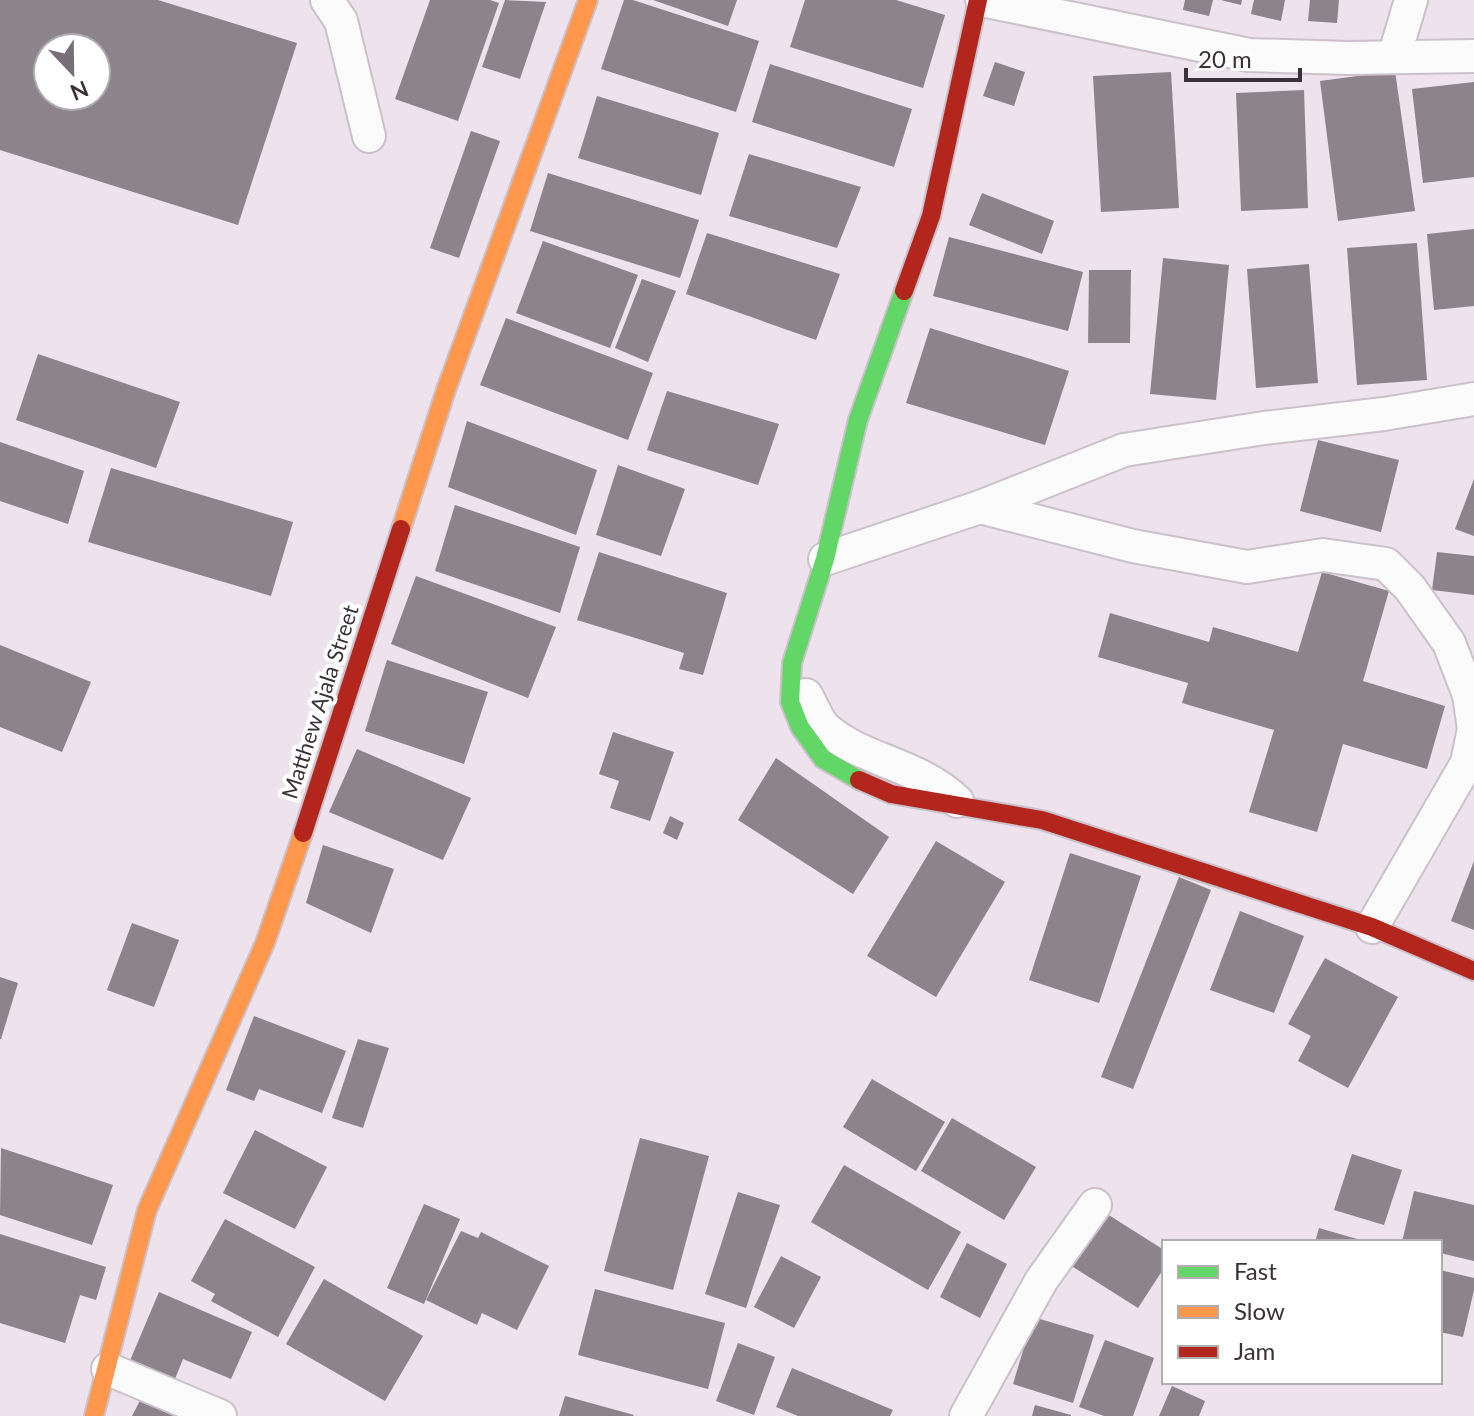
<svg xmlns="http://www.w3.org/2000/svg" width="1474" height="1416" viewBox="0 0 1474 1416" font-family="Lato,sans-serif">
	<rect width="100%" height="100%" fill="#eee2ed"/>
	<g fill="#8c838b" fill-rule="evenodd">
		<path d="M0,0H158L297,43L238,225L0,150ZM48,48H96V96H48Z"/>
		<polygon points="430,0 490,0 499,3 458,121 395,99"/>
		<polygon points="505,0 546,2 520,79 482,67"/>
		<polygon points="624,0 633,0 759,41 736,112 601,69"/>
		<polygon points="653,0 737,0 728,26"/>
		<polygon points="805,0 896,0 945,15 923,88 790,47"/>
		<polygon points="1185,0 1213,0 1209,16 1183,10"/>
		<polygon points="1221,0 1242,0 1241,5"/>
		<polygon points="1254,0 1285,0 1281,21 1251,14"/>
		<polygon points="1310,0 1339,0 1337,23 1308,21"/>
		<polygon points="995,62 1025,72 1014,106 983,96"/>
		<polygon points="770,64 912,109 894,167 752,122"/>
		<polygon points="1395,71 1415,211 1338,221 1320,81"/>
		<polygon points="1171,72 1179,208 1101,212 1093,76"/>
		<polygon points="1474,82 1474,177 1423,183 1412,89"/>
		<polygon points="1304,90 1308,208 1241,211 1236,93"/>
		<polygon points="597,96 719,133 701,195 578,158"/>
		<polygon points="471,131 500,141 459,258 430,248"/>
		<polygon points="749,154 861,187 837,248 729,216"/>
		<polygon points="548,173 699,220 680,278 530,231"/>
		<polygon points="982,193 1054,221 1042,254 969,225"/>
		<polygon points="1474,229 1474,306 1434,310 1427,234"/>
		<polygon points="707,233 840,274 816,340 686,294"/>
		<polygon points="949,237 1083,272 1068,331 933,296"/>
		<polygon points="543,241 638,275 610,348 516,313"/>
		<polygon points="1417,243 1427,380 1357,385 1347,248"/>
		<polygon points="1163,258 1229,265 1216,400 1150,394"/>
		<polygon points="1309,264 1318,383 1256,388 1247,269"/>
		<polygon points="1089,270 1131,270 1130,343 1088,343"/>
		<polygon points="642,279 676,291 648,362 615,348"/>
		<polygon points="506,318 653,373 628,440 480,385"/>
		<polygon points="930,328 1069,371 1045,445 906,403"/>
		<polygon points="38,354 180,402 156,468 16,420"/>
		<polygon points="667,391 779,424 758,485 647,450"/>
		<polygon points="467,421 597,470 576,535 448,487"/>
		<polygon points="1318,440 1399,460 1381,532 1300,511"/>
		<polygon points="0,442 84,471 68,524 0,501"/>
		<polygon points="618,465 685,489 661,556 596,535"/>
		<polygon points="111,468 293,522 271,596 88,542"/>
		<polygon points="1474,479 1474,536 1455,529"/>
		<polygon points="455,505 580,547 560,613 435,571"/>
		<polygon points="599,552 727,593 703,675 679,669 684,653 577,620"/>
		<polygon points="1437,552 1474,556 1474,595 1432,590"/>
		<polygon points="1322,572 1389,591 1363,681 1445,706 1427,769 1343,744 1317,832 1249,812 1274,730 1182,703 1188,683 1098,657 1110,613 1209,642 1213,627 1298,652"/>
		<polygon points="416,576 556,627 528,698 391,644"/>
		<polygon points="0,645 91,682 62,752 0,727"/>
		<polygon points="387,660 488,692 464,764 365,731"/>
		<polygon points="613,732 674,752 650,821 610,808 619,781 599,774"/>
		<polygon points="357,749 471,798 443,860 329,812"/>
		<polygon points="776,758 889,837 853,894 738,820"/>
		<polygon points="670,816 684,823 677,840 663,833"/>
		<polygon points="936,841 1005,882 936,997 867,956"/>
		<polygon points="323,845 394,869 371,933 306,903"/>
		<polygon points="1070,853 1141,876 1099,1003 1029,980"/>
		<polygon points="1474,861 1474,930 1451,921"/>
		<polygon points="1179,877 1211,890 1133,1089 1101,1077"/>
		<polygon points="1240,911 1304,936 1274,1013 1210,990"/>
		<polygon points="132,923 179,940 154,1007 107,990"/>
		<polygon points="1325,958 1398,997 1348,1088 1298,1061 1311,1036 1288,1024"/>
		<polygon points="0,977 18,983 1,1039 0,1039"/>
		<polygon points="254,1016 346,1051 322,1113 259,1089 254,1101 226,1090"/>
		<polygon points="358,1039 389,1048 363,1128 332,1118"/>
		<polygon points="872,1079 945,1122 916,1171 843,1127"/>
		<polygon points="952,1118 1036,1167 1004,1220 921,1171"/>
		<polygon points="255,1130 327,1167 295,1229 223,1193"/>
		<polygon points="640,1138 709,1156 673,1290 604,1271"/>
		<polygon points="1,1148 113,1185 92,1245 0,1215"/>
		<polygon points="1352,1154 1402,1170 1384,1225 1334,1210"/>
		<polygon points="844,1165 961,1232 928,1290 811,1222"/>
		<polygon points="1414,1191 1474,1205 1474,1261 1440,1253 1440,1242 1402,1242"/>
		<polygon points="738,1192 780,1205 746,1308 705,1294"/>
		<polygon points="424,1204 460,1219 424,1304 387,1288"/>
		<polygon points="1096,1207 1164,1250 1164,1268 1138,1308 1062,1260"/>
		<polygon points="225,1219 315,1267 278,1337 211,1301 215,1294 191,1281"/>
		<polygon points="1319,1228 1364,1241 1364,1242 1315,1242"/>
		<polygon points="461,1231 478,1238 481,1232 549,1266 517,1330 482,1313 477,1325 426,1300"/>
		<polygon points="0,1234 106,1267 96,1300 80,1295 65,1343 0,1323"/>
		<polygon points="967,1243 1007,1264 980,1318 940,1297"/>
		<polygon points="781,1256 821,1277 794,1328 754,1307"/>
		<polygon points="1440,1270 1474,1278 1474,1290 1463,1337 1440,1332"/>
		<polygon points="324,1279 423,1336 385,1401 286,1344"/>
		<polygon points="595,1289 725,1323 708,1389 578,1355"/>
		<polygon points="159,1292 252,1332 231,1379 183,1359 171,1389 126,1370"/>
		<polygon points="1033,1317 1094,1335 1073,1403 1013,1384"/>
		<polygon points="1105,1340 1154,1358 1133,1416 1104,1416 1079,1407"/>
		<polygon points="738,1343 775,1357 754,1415 716,1401"/>
		<polygon points="792,1368 893,1410 890,1416 798,1416 776,1407"/>
		<polygon points="1172,1386 1205,1401 1199,1416 1159,1416"/>
		<polygon points="146,1389 202,1416 132,1416"/>
		<polygon points="565,1396 634,1415 633,1416 559,1416"/>
		<polygon points="1035,1405 1071,1415 1071,1416 1032,1416"/>
	</g>
	<g fill="none" stroke-linecap="round" stroke-linejoin="round">
		<defs>
			<g id="street">
				<polyline points="327,0 341,21 369,136"/>
				<polyline points="982,0 1249,55 1349,58 1474,56"/>
				<polyline points="1394,57 1411,0"/>
				<polyline points="980,507 1133,546 1247,567 1323,555 1386,564 1410,588 1449,643 1469,695 1474,729 1467,763 1372,927"/>
				<polyline points="825,559 980,507 1124,450 1264,428 1384,414 1474,399"/>
				<path d="M806,695C812,705 817,720 825,728C862,761 917,763 957,801"/>
				<polyline points="108,1369 220,1416"/>
				<polyline points="966,1416 1041,1281 1095,1205"/>
			</g>
			<polyline id="fast" points="859,780 823,759 800,727 790,702 792,663 825,559 858,420 904,291"/>
			<g id="slow">
				<polyline points="401,529 446,390 588,0"/>
				<polyline points="94,1416 147,1210 265,943 303,833"/>
			</g>
			<g id="jam">
				<polyline points="904,291 931,216 978,0"/>
				<polyline points="859,780 891,794 1042,820 1372,927 1474,971"/>
				<polyline points="303,833 401,529"/>
			</g>
		</defs>
		<use href="#street" stroke="#cbc1ca" stroke-width="36"/>
		<use href="#fast" stroke="#cbc1ca" stroke-width="22"/>
		<use href="#slow" stroke="#cbc1ca" stroke-width="22"/>
		<use href="#jam" stroke="#cbc1ca" stroke-width="22"/>
		<use href="#street" stroke="#fcfbfc" stroke-width="32"/>
		<use href="#fast" stroke="#63d668" stroke-width="18"/>
		<use href="#slow" stroke="#ff974d" stroke-width="18"/>
		<use href="#jam" stroke="#b3261e" stroke-width="18"/>
	</g>
	<g text-anchor="middle" stroke-width="8" stroke-linejoin="round" paint-order="stroke">
		<g font-size="22" fill="#393038" stroke="#fff">
			<text transform="translate(320 702) rotate(-72)" y="8">Matthew Ajala Street</text>
		</g>
	</g>
	<rect x="1162" y="1240" width="280" height="144" fill="#ffffff" stroke="#b0acaf" stroke-width="2"/>
	<rect x="1178" y="1266" width="40" height="12" fill="#63d668" stroke="#b0acaf" stroke-width="2"/>
	<text x="1234" y="1280" font-size="24" fill="#393038">Fast</text>
	<rect x="1178" y="1306" width="40" height="12" fill="#ff974d" stroke="#b0acaf" stroke-width="2"/>
	<text x="1234" y="1320" font-size="24" fill="#393038">Slow</text>
	<rect x="1178" y="1346" width="40" height="12" fill="#b3261e" stroke="#b0acaf" stroke-width="2"/>
	<text x="1234" y="1360" font-size="24" fill="#393038">Jam</text>
	<g transform="translate(72 72) rotate(158)"><circle r="38" fill="#ffffff" stroke="#b0acaf" stroke-width="2"/>
	<path d="M0-6L14 30L0 20L-14 30Z" fill="#786e77"/>
	<text y="-12" font-size="22" font-weight="bold" text-anchor="middle" fill="#393038">N</text>
	</g>
	<path d="M1186 68v12h114v-12" fill="none" stroke="#393038" stroke-width="4"/>
	<text x="1198" y="68" font-size="24" fill="#393038" stroke="#ffffff" stroke-width="6" paint-order="stroke">20 m</text>
</svg>
